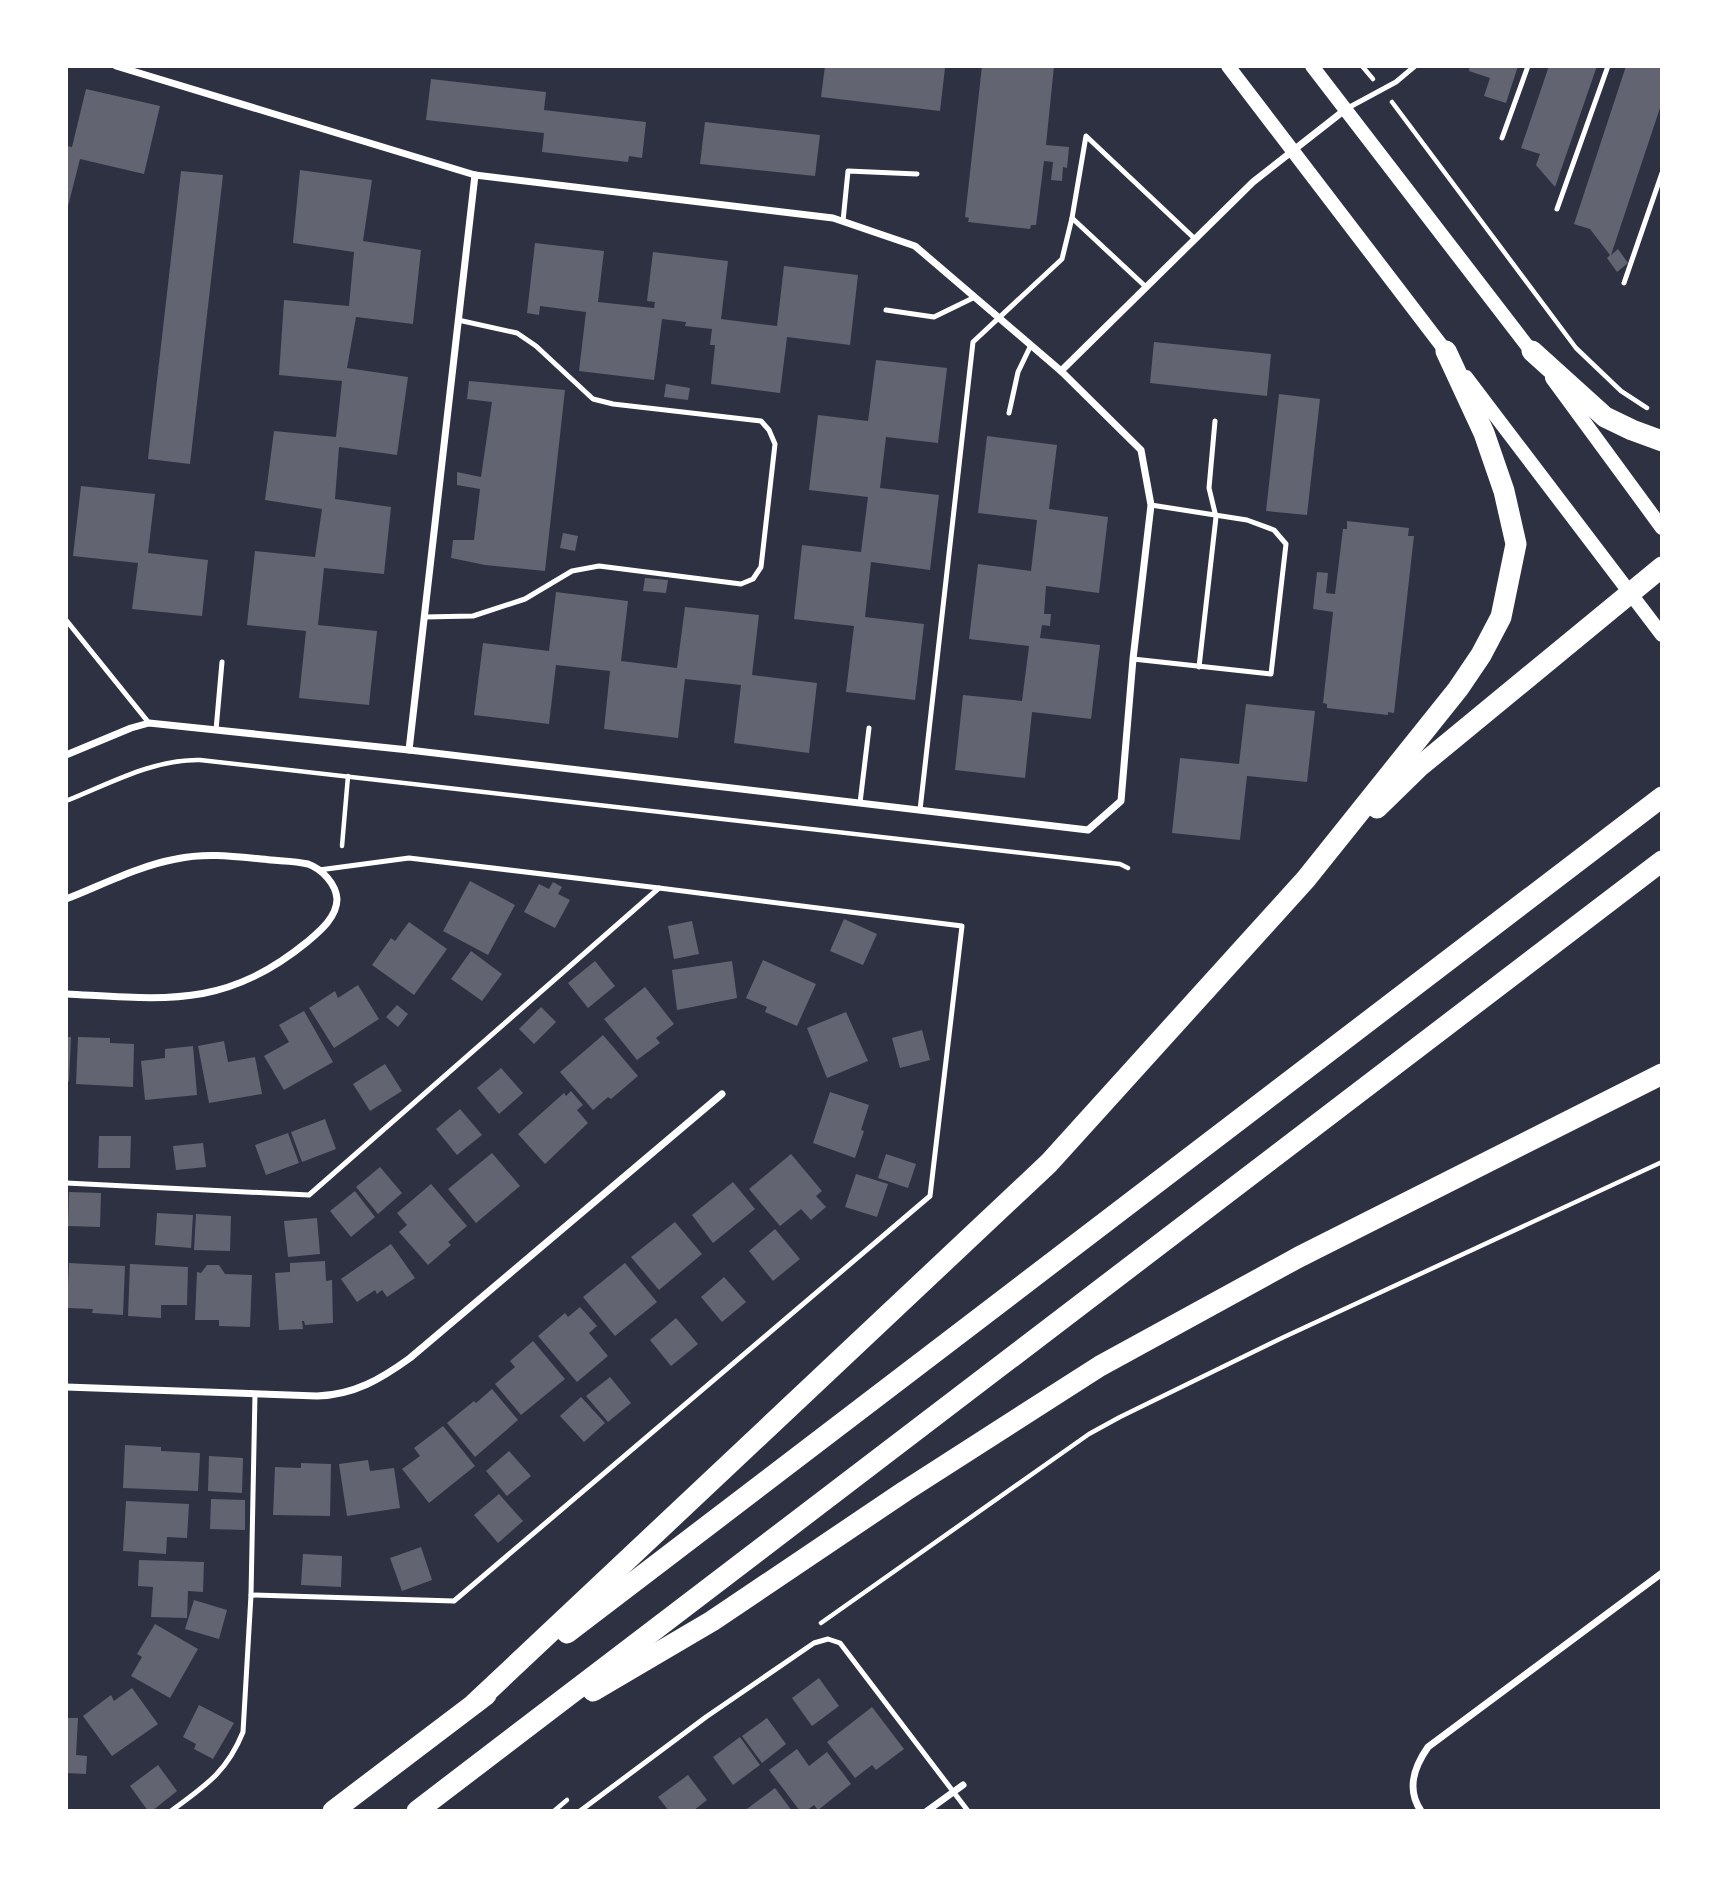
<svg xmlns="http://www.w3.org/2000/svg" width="1728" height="1877" viewBox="0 0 1728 1877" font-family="'Fira Sans',sans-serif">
	<rect width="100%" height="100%" fill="#2d3142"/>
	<g fill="#626471">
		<polygon points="825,66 945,68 940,111 821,97"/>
		<polygon points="982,66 1054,66 1046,145 1069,147 1067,168 1063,167 1062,181 1051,180 1053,162 1044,161 1036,225 1031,225 1030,229 968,222 969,218 965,217"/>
		<polygon points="1470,66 1518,66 1506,103 1484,96 1490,78 1469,71"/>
		<polygon points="1549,66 1597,66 1555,187 1536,165 1540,154 1521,148"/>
		<polygon points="1626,66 1662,66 1662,102 1611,255 1618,249 1628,263 1617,272 1607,258 1610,255 1590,229 1574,224"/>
		<polygon points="431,79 546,92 544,110 646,122 642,158 629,156 628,162 542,152 544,133 426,120"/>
		<polygon points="86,89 160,106 144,174 80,159 66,214 66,146 72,147"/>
		<polygon points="705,122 820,135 815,176 700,164"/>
		<polygon points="300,170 372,180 363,241 421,250 413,324 356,317 347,368 408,377 397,455 339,447 335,499 391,507 384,574 324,568 318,625 377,631 369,705 299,698 306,631 247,625 255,551 315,557 322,509 265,500 274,431 336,437 342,381 279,375 284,300 349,306 354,252 293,243"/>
		<polygon points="181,171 223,175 190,464 148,459"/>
		<polygon points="535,243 604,251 598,302 654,308 655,302 647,301 653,252 728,261 721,319 777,326 784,266 858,275 850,345 787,337 780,393 711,384 715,345 710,345 712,329 685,326 686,322 662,319 654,380 579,371 586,312 540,306 539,315 527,313"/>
		<polygon points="1154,342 1271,354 1267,396 1150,383"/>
		<polygon points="876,360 947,368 938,443 886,437 880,488 939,495 930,570 871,562 865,617 924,624 915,700 846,692 854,626 794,619 802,545 861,552 868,497 809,490 818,415 868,421"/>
		<polygon points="469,381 565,390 545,571 485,565 451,558 453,540 474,540 480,489 457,485 457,472 481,477 492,402 467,399"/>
		<polygon points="666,384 690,388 688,400 664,397"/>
		<polygon points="1279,394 1320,399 1307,515 1266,511"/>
		<polygon points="987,436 1057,445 1049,509 1108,517 1099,593 1046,586 1044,614 1051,614 1050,626 1042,625 1040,638 1100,645 1091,719 1032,712 1025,778 955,770 963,695 1022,701 1029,646 969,639 978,564 1031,571 1037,520 978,513"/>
		<polygon points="81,486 155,494 148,553 208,560 202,616 132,609 138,563 73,556"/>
		<polygon points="1347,521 1409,528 1408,536 1414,536 1394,713 1388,712 1388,715 1327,708 1327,704 1323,703 1333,612 1313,609 1317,572 1328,573 1326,593 1335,594 1343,529 1347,529"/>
		<polygon points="563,533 578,536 575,551 560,548"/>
		<polygon points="645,578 668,580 666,593 643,591"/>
		<polygon points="556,592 628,601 621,661 677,668 685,607 759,615 752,675 817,683 809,753 734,743 741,685 685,679 678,738 604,729 610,671 556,665 549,724 474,715 483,643 549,651"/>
		<polygon points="1246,704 1315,711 1307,782 1247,776 1240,840 1172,833 1180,758 1239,764"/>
		<polygon points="470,881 515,905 488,955 443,931"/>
		<polygon points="553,882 562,887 558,894 570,900 555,928 524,912 539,884 549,889"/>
		<polygon points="844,919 877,934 863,965 830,951"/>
		<polygon points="692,921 699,954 674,959 668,926"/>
		<polygon points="409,922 447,949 414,995 372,965 391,938 395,941"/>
		<polygon points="471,951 502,974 482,1001 451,979"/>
		<polygon points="763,960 816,984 797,1026 765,1012 767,1007 746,998"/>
		<polygon points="595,961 615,986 588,1008 568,983"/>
		<polygon points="732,961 737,998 677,1010 672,970"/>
		<polygon points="358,985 379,1019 334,1048 309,1008 335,991 338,998"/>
		<polygon points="645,987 674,1024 656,1038 660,1043 637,1060 604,1019"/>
		<polygon points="397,1005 408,1014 398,1027 386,1017"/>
		<polygon points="541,1007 556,1022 534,1044 519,1029"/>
		<polygon points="304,1011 333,1062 284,1090 264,1056 289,1042 279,1025"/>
		<polygon points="846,1012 868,1061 827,1078 807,1028"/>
		<polygon points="922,1030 930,1060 900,1068 892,1038"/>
		<polygon points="603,1035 638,1076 611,1099 608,1097 593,1110 560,1072"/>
		<polygon points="66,1037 71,1037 69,1081 66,1081"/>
		<polygon points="78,1037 110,1038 110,1043 134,1044 133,1087 76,1084"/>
		<polygon points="224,1041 228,1062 255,1057 262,1094 209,1103 198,1046"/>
		<polygon points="193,1046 197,1095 145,1100 141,1061 165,1058 165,1049"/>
		<polygon points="385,1064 402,1091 370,1111 353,1084"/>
		<polygon points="501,1068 523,1093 499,1114 477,1088"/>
		<polygon points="571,1091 583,1105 577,1110 588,1123 545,1164 518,1134 564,1093 566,1096"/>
		<polygon points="830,1092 869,1105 861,1130 864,1131 855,1158 813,1143"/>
		<polygon points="460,1109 482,1135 457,1155 436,1129"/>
		<polygon points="325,1119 336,1149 302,1162 291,1132"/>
		<polygon points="288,1133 299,1163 266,1175 255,1145"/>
		<polygon points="99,1136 131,1136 130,1168 98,1168"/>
		<polygon points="203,1143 206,1167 176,1170 173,1146"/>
		<polygon points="492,1153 520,1186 476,1223 448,1189"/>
		<polygon points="791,1154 822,1191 816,1196 826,1207 811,1220 801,1209 780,1226 749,1189"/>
		<polygon points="886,1154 916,1164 908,1188 878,1178"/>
		<polygon points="380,1167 402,1193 378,1214 356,1187"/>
		<polygon points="856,1174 888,1184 877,1217 845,1207"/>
		<polygon points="733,1182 755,1209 713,1243 692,1215"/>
		<polygon points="431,1184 467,1226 448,1242 451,1245 428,1265 399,1232 407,1225 397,1213"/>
		<polygon points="355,1191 375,1217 351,1237 330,1211"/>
		<polygon points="69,1192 101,1193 100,1227 68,1226"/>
		<polygon points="157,1213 193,1215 191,1248 155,1245"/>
		<polygon points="196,1214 231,1216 230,1251 194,1250"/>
		<polygon points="317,1218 320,1254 288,1257 284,1221"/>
		<polygon points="675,1222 702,1254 659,1290 631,1257"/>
		<polygon points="775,1229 800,1259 773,1281 749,1251"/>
		<polygon points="391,1244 415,1278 387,1297 382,1290 377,1294 375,1290 357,1302 341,1279"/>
		<polygon points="325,1261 326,1281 332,1280 333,1323 305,1325 304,1321 302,1321 303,1329 279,1330 275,1273 290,1272 290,1263"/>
		<polygon points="69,1263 125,1266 123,1315 92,1313 93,1309 67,1308"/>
		<polygon points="625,1263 657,1302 615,1336 583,1297"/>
		<polygon points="130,1264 188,1267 187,1305 161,1305 161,1318 128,1316"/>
		<polygon points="207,1265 219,1265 225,1274 252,1275 250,1327 219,1326 219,1320 195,1320 197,1272 201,1273"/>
		<polygon points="724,1277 746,1302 722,1322 701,1297"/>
		<polygon points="580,1307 597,1326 589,1333 608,1356 577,1382 538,1336 565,1313 568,1317"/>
		<polygon points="676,1318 698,1344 671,1366 650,1340"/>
		<polygon points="533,1341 565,1379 521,1415 495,1384 515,1367 510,1361"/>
		<polygon points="610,1377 631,1403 608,1422 586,1396"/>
		<polygon points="492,1389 518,1420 475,1457 447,1423 474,1401 476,1403"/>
		<polygon points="581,1397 605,1423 584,1442 560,1416"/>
		<polygon points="443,1426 475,1466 429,1503 402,1469 420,1456 414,1448"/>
		<polygon points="125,1445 161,1447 161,1451 200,1453 198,1491 123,1488"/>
		<polygon points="509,1451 531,1476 507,1496 486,1471"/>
		<polygon points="209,1456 243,1458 242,1493 208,1491"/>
		<polygon points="368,1460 370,1471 394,1468 400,1508 347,1516 339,1464"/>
		<polygon points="301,1463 331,1464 330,1516 273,1515 275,1467 301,1468"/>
		<polygon points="499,1494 523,1521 498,1543 474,1515"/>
		<polygon points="211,1499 245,1500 245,1530 210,1529"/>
		<polygon points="126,1501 189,1504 187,1538 167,1537 166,1554 123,1551"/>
		<polygon points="421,1547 432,1580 402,1591 390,1558"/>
		<polygon points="303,1554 342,1556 341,1587 301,1585"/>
		<polygon points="139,1560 204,1562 203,1592 188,1591 187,1618 151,1617 153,1587 138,1586"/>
		<polygon points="194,1600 227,1610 219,1639 185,1629"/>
		<polygon points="155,1624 198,1649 170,1698 131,1676 142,1657 137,1654"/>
		<polygon points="819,1678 839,1706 812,1726 792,1698"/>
		<polygon points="132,1688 158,1724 112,1756 83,1716 111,1695 114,1701"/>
		<polygon points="199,1705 234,1723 213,1759 194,1749 196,1744 183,1737"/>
		<polygon points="872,1707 904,1749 876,1770 872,1765 855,1778 827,1742"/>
		<polygon points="66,1718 78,1718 76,1755 87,1756 86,1774 66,1773"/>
		<polygon points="767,1718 786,1744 762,1763 742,1736"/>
		<polygon points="740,1737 760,1765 733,1785 713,1757"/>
		<polygon points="797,1749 809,1766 827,1752 851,1784 818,1810 814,1805 806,1811 800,1811 769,1770"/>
		<polygon points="158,1765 177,1791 152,1811 148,1811 130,1786"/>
		<polygon points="688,1775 707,1800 693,1811 669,1811 658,1797"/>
		<polygon points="775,1788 792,1811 744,1811"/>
	</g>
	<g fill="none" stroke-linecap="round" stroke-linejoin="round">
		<g stroke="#fff" stroke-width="4.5">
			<polyline points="1362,66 1373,79"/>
			<polyline points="1392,102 1576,348 1621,391 1647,408"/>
			<path d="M66,801C109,784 153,759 200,760L1120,864L1128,868"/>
			<polyline points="342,846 348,776"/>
			<polyline points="821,1623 1089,1434 1120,1417 1284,1337 1662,1162"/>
			<polyline points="554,1811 567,1800"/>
		</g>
		<g stroke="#fff" stroke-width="5">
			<polyline points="1346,109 1396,82 1415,66"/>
			<polyline points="1502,138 1528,66"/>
			<polyline points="1557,209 1608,66"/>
			<polyline points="843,221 848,171 917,174"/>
			<polyline points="1624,283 1662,173"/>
			<polyline points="1146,287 1072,218 1086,136 1195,239"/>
			<polyline points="886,310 934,317 975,297"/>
			<polyline points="1009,413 1018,372 1031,345"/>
			<polyline points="424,617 473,616 525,599 572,571 599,566 741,584 753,579 761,567 775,444 769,430 761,421 613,404 593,399 536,346 517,333 458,320"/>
			<polyline points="66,620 149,723"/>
			<polyline points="1133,659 1271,674 1286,544 1274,530 1247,520 1151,505"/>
			<polyline points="1199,667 1216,517 1209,488 1215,421"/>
			<polyline points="216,730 222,662"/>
			<polyline points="860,803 869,728"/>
			<polyline points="920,810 973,342 1062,259 1072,218"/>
			<polyline points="66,1183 309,1195 659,888 409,858 319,870"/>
			<polyline points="251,1595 454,1601 930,1196 962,926 659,888"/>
			<path d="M171,1811C205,1786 227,1772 243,1732L251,1595L255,1394"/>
			<polyline points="580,1811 706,1717 814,1643 828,1639 840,1643 968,1811"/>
		</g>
		<g stroke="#fff" stroke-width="7">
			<polyline points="1061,371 1253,182 1346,109"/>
			<polyline points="409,750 475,175"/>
			<polyline points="66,755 131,728 149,723 409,750 1088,830 1121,801 1133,659 1151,505 1141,450 1061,371 915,246 833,218 475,175 116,66"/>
			<path d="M66,899C102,885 138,866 176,859C208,852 239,857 271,860C283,861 296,861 308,864C322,869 336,884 337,899C337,917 320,931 307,942C225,1009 166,999 66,994"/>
			<path d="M66,1387L317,1396C354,1395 381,1379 410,1358L722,1094"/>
			<polyline points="927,1811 963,1785"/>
			<path d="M1421,1811C1406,1789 1414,1767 1428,1747L1662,1573"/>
		</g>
		<g stroke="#fff" stroke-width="14">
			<polyline points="1228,66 1451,358"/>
			<polyline points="1312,66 1535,356"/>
			<polyline points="1466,377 1662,635"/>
			<polyline points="1552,378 1662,528"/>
		</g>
		<g stroke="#fff" stroke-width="21">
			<polyline points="1532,351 1605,417 1632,430 1662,441"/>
			<polyline points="1377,808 1419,767 1662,567"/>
			<polyline points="567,1633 1662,797"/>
			<polyline points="593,1691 712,1621 905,1491 1100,1366 1299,1257 1662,1074"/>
			<polyline points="475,1703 1049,1163 1306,879 1458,689 1481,655 1501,617 1516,544 1504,491 1484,433 1446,351"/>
			<polyline points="333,1811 486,1695"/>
			<polyline points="417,1811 1662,861"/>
		</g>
	</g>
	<rect width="1728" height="1877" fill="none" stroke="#ffffff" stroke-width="136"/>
</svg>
